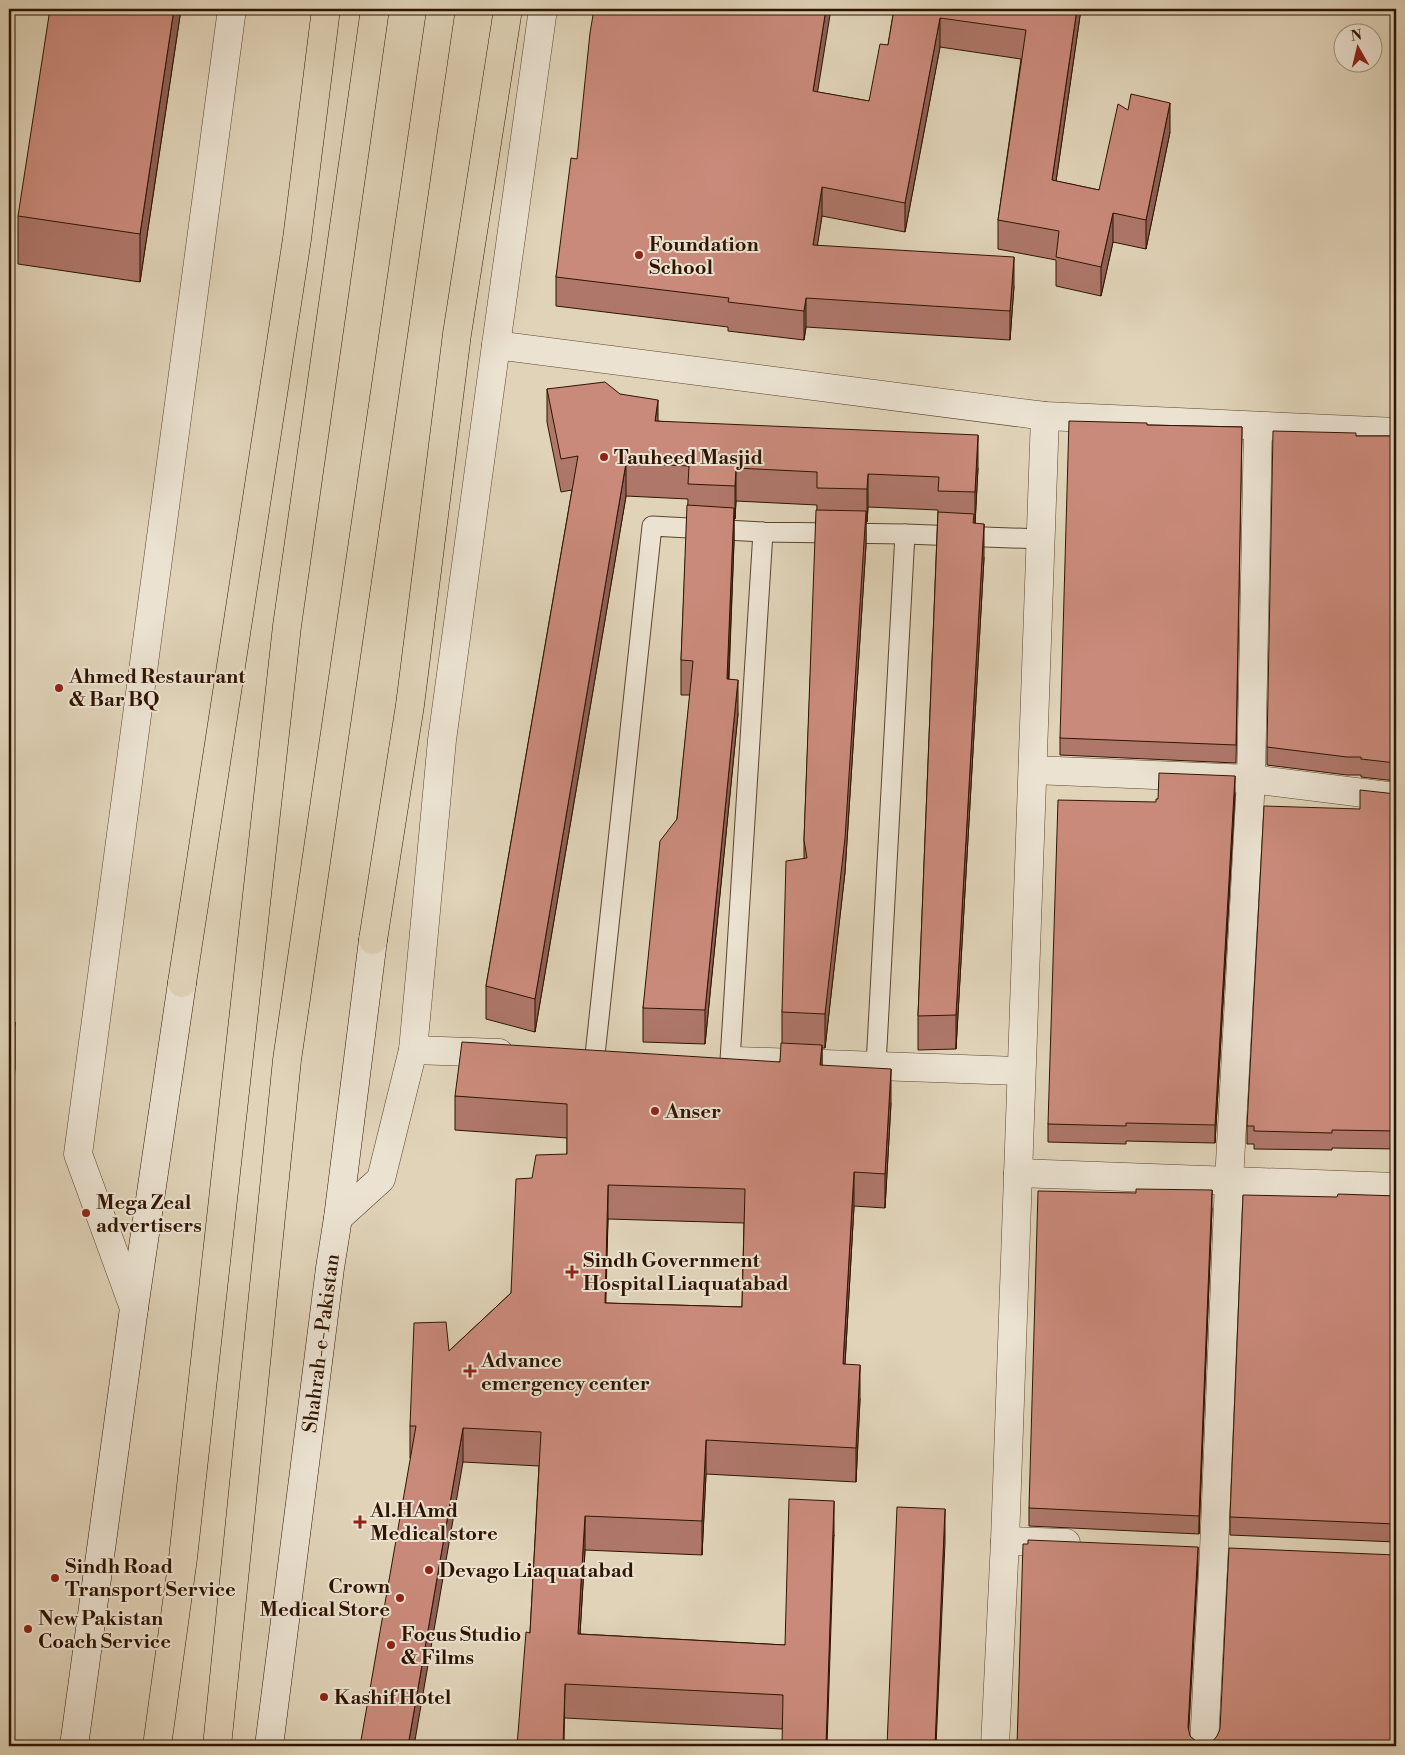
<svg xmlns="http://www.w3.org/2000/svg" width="1405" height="1755" viewBox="0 0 1405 1755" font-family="'Libre Bodoni',serif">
	<rect width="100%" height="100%" fill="#e0d3b8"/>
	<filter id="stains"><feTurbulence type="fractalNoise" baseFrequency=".004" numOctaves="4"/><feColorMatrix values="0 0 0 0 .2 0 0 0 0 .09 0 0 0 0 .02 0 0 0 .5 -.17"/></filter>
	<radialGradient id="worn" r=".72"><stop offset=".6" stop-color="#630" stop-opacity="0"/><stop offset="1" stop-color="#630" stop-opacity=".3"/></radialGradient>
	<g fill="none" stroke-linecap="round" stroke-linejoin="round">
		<defs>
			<g id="service">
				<polyline points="595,1055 652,526 763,532 905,534 1041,539"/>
				<polyline points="730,1060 763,532"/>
				<polyline points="876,1065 905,534"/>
			</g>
			<g id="minor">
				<polyline points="1033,770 1251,779 1396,797"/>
				<polyline points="413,1050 499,1053"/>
				<polyline points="737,1061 1021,1071"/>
				<polyline points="338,1218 381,1179 413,1050 442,740 496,345 543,9"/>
				<polyline points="134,1308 78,1154 232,9"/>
				<polyline points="1005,1541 1066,1543"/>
				<polyline points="1204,1746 1214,1550 1229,1181 1251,779 1258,426"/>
			</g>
			<g id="tertiary">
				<polyline points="496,345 1045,416 1396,432"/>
				<polyline points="1018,1173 1396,1187"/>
				<polyline points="995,1746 1005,1541 1045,416"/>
			</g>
			<g id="secondary">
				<polyline points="74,1746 134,1308 182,983"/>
				<path id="s1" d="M269,1746L330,1268L338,1218L373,940"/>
			</g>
			<g id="trunk">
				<polyline points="373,940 410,705 457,334 508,9"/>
				<polyline points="182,983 297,239 326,9"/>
				<polyline points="157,1746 183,1558 287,626 375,9"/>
				<polyline points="217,1746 287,1060 441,9"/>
			</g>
		</defs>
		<use href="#service" stroke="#5b442e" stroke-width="21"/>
		<use href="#minor" stroke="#5b442e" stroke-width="29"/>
		<use href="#tertiary" stroke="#5b442e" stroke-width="29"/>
		<use href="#secondary" stroke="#2f1400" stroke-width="29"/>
		<use href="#trunk" stroke="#2f1400" stroke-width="29"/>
		<use href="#service" stroke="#ebe2d1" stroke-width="19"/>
		<use href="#minor" stroke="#ebe2d1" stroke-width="28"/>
		<use href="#tertiary" stroke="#ebe2d1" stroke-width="28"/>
		<use href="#secondary" stroke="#ebe2d1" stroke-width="28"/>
		<use href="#trunk" stroke="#e0d3b8" stroke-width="28"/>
	</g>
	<g fill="#ae776a" stroke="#2f1400" fill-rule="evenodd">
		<polygon points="181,9 140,282 18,264 18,216"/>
		<polygon points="894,9 1081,9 1056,181 1099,190 1128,110 1170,132 1146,249 1113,242 1101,296 1056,286 1056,260 998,249 998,220 1021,59 940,47 905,232 822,216 817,245 1014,286 1010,340 806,327 804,340 728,331 728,327 556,306 556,277 577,159 817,92 869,101 888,45"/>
		<path d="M547,389L620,394L658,421L978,468L975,523L984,558L956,1049L918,1050V1016L938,510L868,507L867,522H866V545L845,872L825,1048H822V1065L891,1103L885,1208L854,1206L845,1364L860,1399L856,1482L706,1474L702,1555L585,1550L580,1634L785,1645L834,1535L782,1729L565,1718L530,1633L539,1466L463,1462L410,1458V1426L449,1351L511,1293L532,1178L567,1154V1138L455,1130V1096L780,1062L782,1043V1012L804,858V840L817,505L736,501L735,519H734V542L729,679L738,714L705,1044L643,1042V1008L677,819L690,695H681V660L688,499L626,496L535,1032L486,1019V986L572,490L561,492L547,422ZM608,1219L744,1223L742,1307L605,1303Z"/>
		<polygon points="1147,425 1242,427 1236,763 1060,755 1060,738"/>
		<polygon points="1356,436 1396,436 1396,781 1361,777 1361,775 1347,775 1267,765 1267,747"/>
		<polygon points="1235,794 1215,1143 1126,1141 1126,1144 1048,1142 1048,1124 1156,802"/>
		<polygon points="1396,794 1396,1149 1332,1148 1332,1150 1254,1149 1254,1144 1247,1144 1247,1126 1360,809"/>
		<polygon points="1136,1193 1212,1208 1199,1534 1029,1526 1029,1508"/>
		<polygon points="1396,1196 1396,1542 1230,1535 1230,1517 1337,1197"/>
	</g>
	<g fill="#8d6156" stroke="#2f1400">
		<polygon points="174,9 181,9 140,282 140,234"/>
		<polygon points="826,9 831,9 813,120 813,91"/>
		<polygon points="1077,9 1081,9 1052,209 1052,180"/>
		<polygon points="940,18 940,47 905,232 905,203"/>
		<polygon points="1170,103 1170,132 1146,249 1146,220"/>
		<polygon points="822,187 822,216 813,274 813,245"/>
		<polygon points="1113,213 1113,242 1101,296 1101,267"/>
		<polygon points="1014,257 1014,286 1010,340 1010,311"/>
		<polygon points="806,298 806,327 804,340 804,311"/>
		<polygon points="658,400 658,433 655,421"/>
		<polygon points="978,435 978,468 975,525 975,492"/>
		<polygon points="626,463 626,496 535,1032 535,999"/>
		<polygon points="736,468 736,501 735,519 735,486"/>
		<polygon points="868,474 868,507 867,522 867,489"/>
		<polygon points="734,508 734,542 727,713 727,679"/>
		<polygon points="866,511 866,545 845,872 825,1048 825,1014"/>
		<polygon points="984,524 984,558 956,1049 956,1015"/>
		<polygon points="738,680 738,714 705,1044 705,1010"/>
		<polygon points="1235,776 1235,794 1215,1143 1215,1125"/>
		<polygon points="15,1022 15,1069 9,1125 9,1077"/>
		<polygon points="822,1045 822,1079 820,1065"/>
		<polygon points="891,1069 891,1103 885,1208 885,1174"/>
		<polygon points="854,1172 854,1206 843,1398 843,1364"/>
		<polygon points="608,1185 608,1219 605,1338 605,1303"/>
		<polygon points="1212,1190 1212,1208 1199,1534 1199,1516"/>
		<polygon points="860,1365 860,1399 856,1482 856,1448"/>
		<polygon points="463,1428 463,1462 414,1746 408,1746"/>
		<polygon points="706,1440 706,1474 702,1555 702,1521"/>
		<polygon points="834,1501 834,1535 827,1746 826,1746"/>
		<polygon points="945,1509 945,1543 936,1746 935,1746"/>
		<polygon points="585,1516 585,1550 578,1668 578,1634"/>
		<polygon points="1198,1547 1198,1565 1188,1745 1188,1727"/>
		<polygon points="565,1684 564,1746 563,1746"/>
	</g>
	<g fill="#ca8a7b" stroke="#2f1400" fill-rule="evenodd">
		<polygon points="50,9 174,9 140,234 18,216"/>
		<polygon points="594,9 826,9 813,91 869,101 880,44 888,45 894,9 1077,9 1052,180 1099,190 1118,104 1128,110 1131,94 1170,103 1146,220 1113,213 1101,267 1056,257 1059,231 998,220 1026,30 940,18 905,203 822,187 813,245 1014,257 1010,311 806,298 804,311 728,302 729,298 556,277 571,158 577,159 590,33"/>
		<polygon points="605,382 620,394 658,400 655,421 978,435 975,492 938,491 939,477 868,474 867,489 817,488 817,472 736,468 735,486 688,484 689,466 626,463 535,999 486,986 578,456 561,459 547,389"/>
		<polygon points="1069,421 1147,423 1147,425 1242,427 1236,745 1060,738"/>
		<polygon points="1273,431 1356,433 1356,436 1396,436 1396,763 1361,759 1361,757 1347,757 1267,747"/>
		<polygon points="687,505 734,508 727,679 738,680 705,1010 643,1008 660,841 677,819 693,661 681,660"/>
		<polygon points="816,510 866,511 845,838 825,1014 782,1012 786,861 807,858 804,840"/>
		<polygon points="938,512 974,514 973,523 984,524 956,1015 918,1016"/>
		<polygon points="1159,773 1235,776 1215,1125 1126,1123 1126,1126 1048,1124 1058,800 1156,802 1156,799 1158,799"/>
		<polygon points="1360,790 1396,794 1396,1131 1332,1130 1332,1133 1254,1131 1254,1126 1247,1126 1264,806 1360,809"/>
		<polygon points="9,1021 15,1022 9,1077"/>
		<path d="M462,1042L780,1062L781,1043L822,1045L820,1065L891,1069L885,1174L854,1172L843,1364L860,1365L856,1448L706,1440L702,1521L585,1516L578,1634L785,1645L789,1499L834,1501L826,1746H782L783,1695L565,1684L563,1746H517L526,1632L530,1633L541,1432L463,1428L408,1746H360L416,1426H410L414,1323L446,1322L449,1351L511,1293L516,1179L532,1178L536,1155L567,1154V1104L455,1096ZM608,1185L745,1189L742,1307L605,1303Z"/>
		<polygon points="1136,1189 1212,1190 1199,1516 1029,1508 1038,1191 1136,1193"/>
		<polygon points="1338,1194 1396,1196 1396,1524 1230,1517 1243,1195 1337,1197"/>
		<polygon points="897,1507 945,1509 935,1746 887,1746"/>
		<polygon points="1028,1540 1198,1547 1188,1727 1190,1736 1196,1741 1204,1744 1212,1742 1217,1736 1220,1729 1229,1548 1396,1555 1396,1746 1017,1746 1023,1544 1028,1544"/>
	</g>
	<g fill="#8f2418" stroke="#ebe2d1" stroke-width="2">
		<circle cx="639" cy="255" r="5"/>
		<circle cx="604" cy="457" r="5"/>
		<circle cx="59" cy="688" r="5"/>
		<circle cx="655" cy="1111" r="5"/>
		<circle cx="86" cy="1213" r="5"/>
		<path d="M569.5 1264.5h5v5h5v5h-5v5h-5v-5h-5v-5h5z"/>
		<path d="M467.5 1363.5h5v5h5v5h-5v5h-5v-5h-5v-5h5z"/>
		<path d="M357.5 1514.5h5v5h5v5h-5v5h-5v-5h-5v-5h5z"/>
		<circle cx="429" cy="1570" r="5"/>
		<circle cx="55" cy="1578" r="5"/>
		<circle cx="400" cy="1598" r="5"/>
		<circle cx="28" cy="1629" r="5"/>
		<circle cx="391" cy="1645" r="5"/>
		<circle cx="324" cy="1697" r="5"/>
	</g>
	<g text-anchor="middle" stroke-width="4" stroke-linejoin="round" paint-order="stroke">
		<g font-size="20" font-weight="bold" fill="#2f1400" stroke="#ebe2d1" text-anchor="start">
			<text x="649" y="251">Foundation<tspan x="649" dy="23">School</tspan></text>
			<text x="614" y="464">Tauheed Masjid</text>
			<text x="69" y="683">Ahmed Restaurant<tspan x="69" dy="23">&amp; Bar BQ</tspan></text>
			<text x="665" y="1118">Anser</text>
			<text x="96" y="1209">Mega Zeal<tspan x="96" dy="23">advertisers</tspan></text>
			<text x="583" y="1267">Sindh Government<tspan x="583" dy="23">Hospital Liaquatabad</tspan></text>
			<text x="481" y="1367">Advance<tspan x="481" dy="23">emergency center</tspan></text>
			<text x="370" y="1517">Al.HAmd<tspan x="370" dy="23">Medical store</tspan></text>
			<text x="65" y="1573">Sindh Road<tspan x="65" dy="23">Transport Service</tspan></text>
			<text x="439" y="1577">Devago Liaquatabad</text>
			<text x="390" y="1593" text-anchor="end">Crown<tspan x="390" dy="23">Medical Store</tspan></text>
			<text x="38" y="1625">New Pakistan<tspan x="38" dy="23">Coach Service</tspan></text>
			<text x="401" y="1641">Focus Studio<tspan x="401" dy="23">&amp; Films</tspan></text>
			<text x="334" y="1704">Kashif Hotel</text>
		</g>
		<g font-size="20" fill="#2f1400" stroke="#ebe2d1">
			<text dy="7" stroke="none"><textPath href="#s1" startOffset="406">Shahrah-e-Pakistan</textPath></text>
		</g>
	</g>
	<rect width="1405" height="1755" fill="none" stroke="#e0d3b8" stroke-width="30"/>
	<rect x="10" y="10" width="1385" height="1735" fill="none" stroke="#2f1400" stroke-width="2.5"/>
	<rect x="15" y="15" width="1375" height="1725" fill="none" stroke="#2f1400"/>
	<g transform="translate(1358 48) rotate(352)"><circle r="24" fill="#ebe2d1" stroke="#a0907d"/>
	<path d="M0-4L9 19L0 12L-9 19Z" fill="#8f2418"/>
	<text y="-8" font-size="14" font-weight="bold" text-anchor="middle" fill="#2f1400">N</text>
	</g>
	<rect width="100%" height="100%" filter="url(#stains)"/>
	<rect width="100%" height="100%" fill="url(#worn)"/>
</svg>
